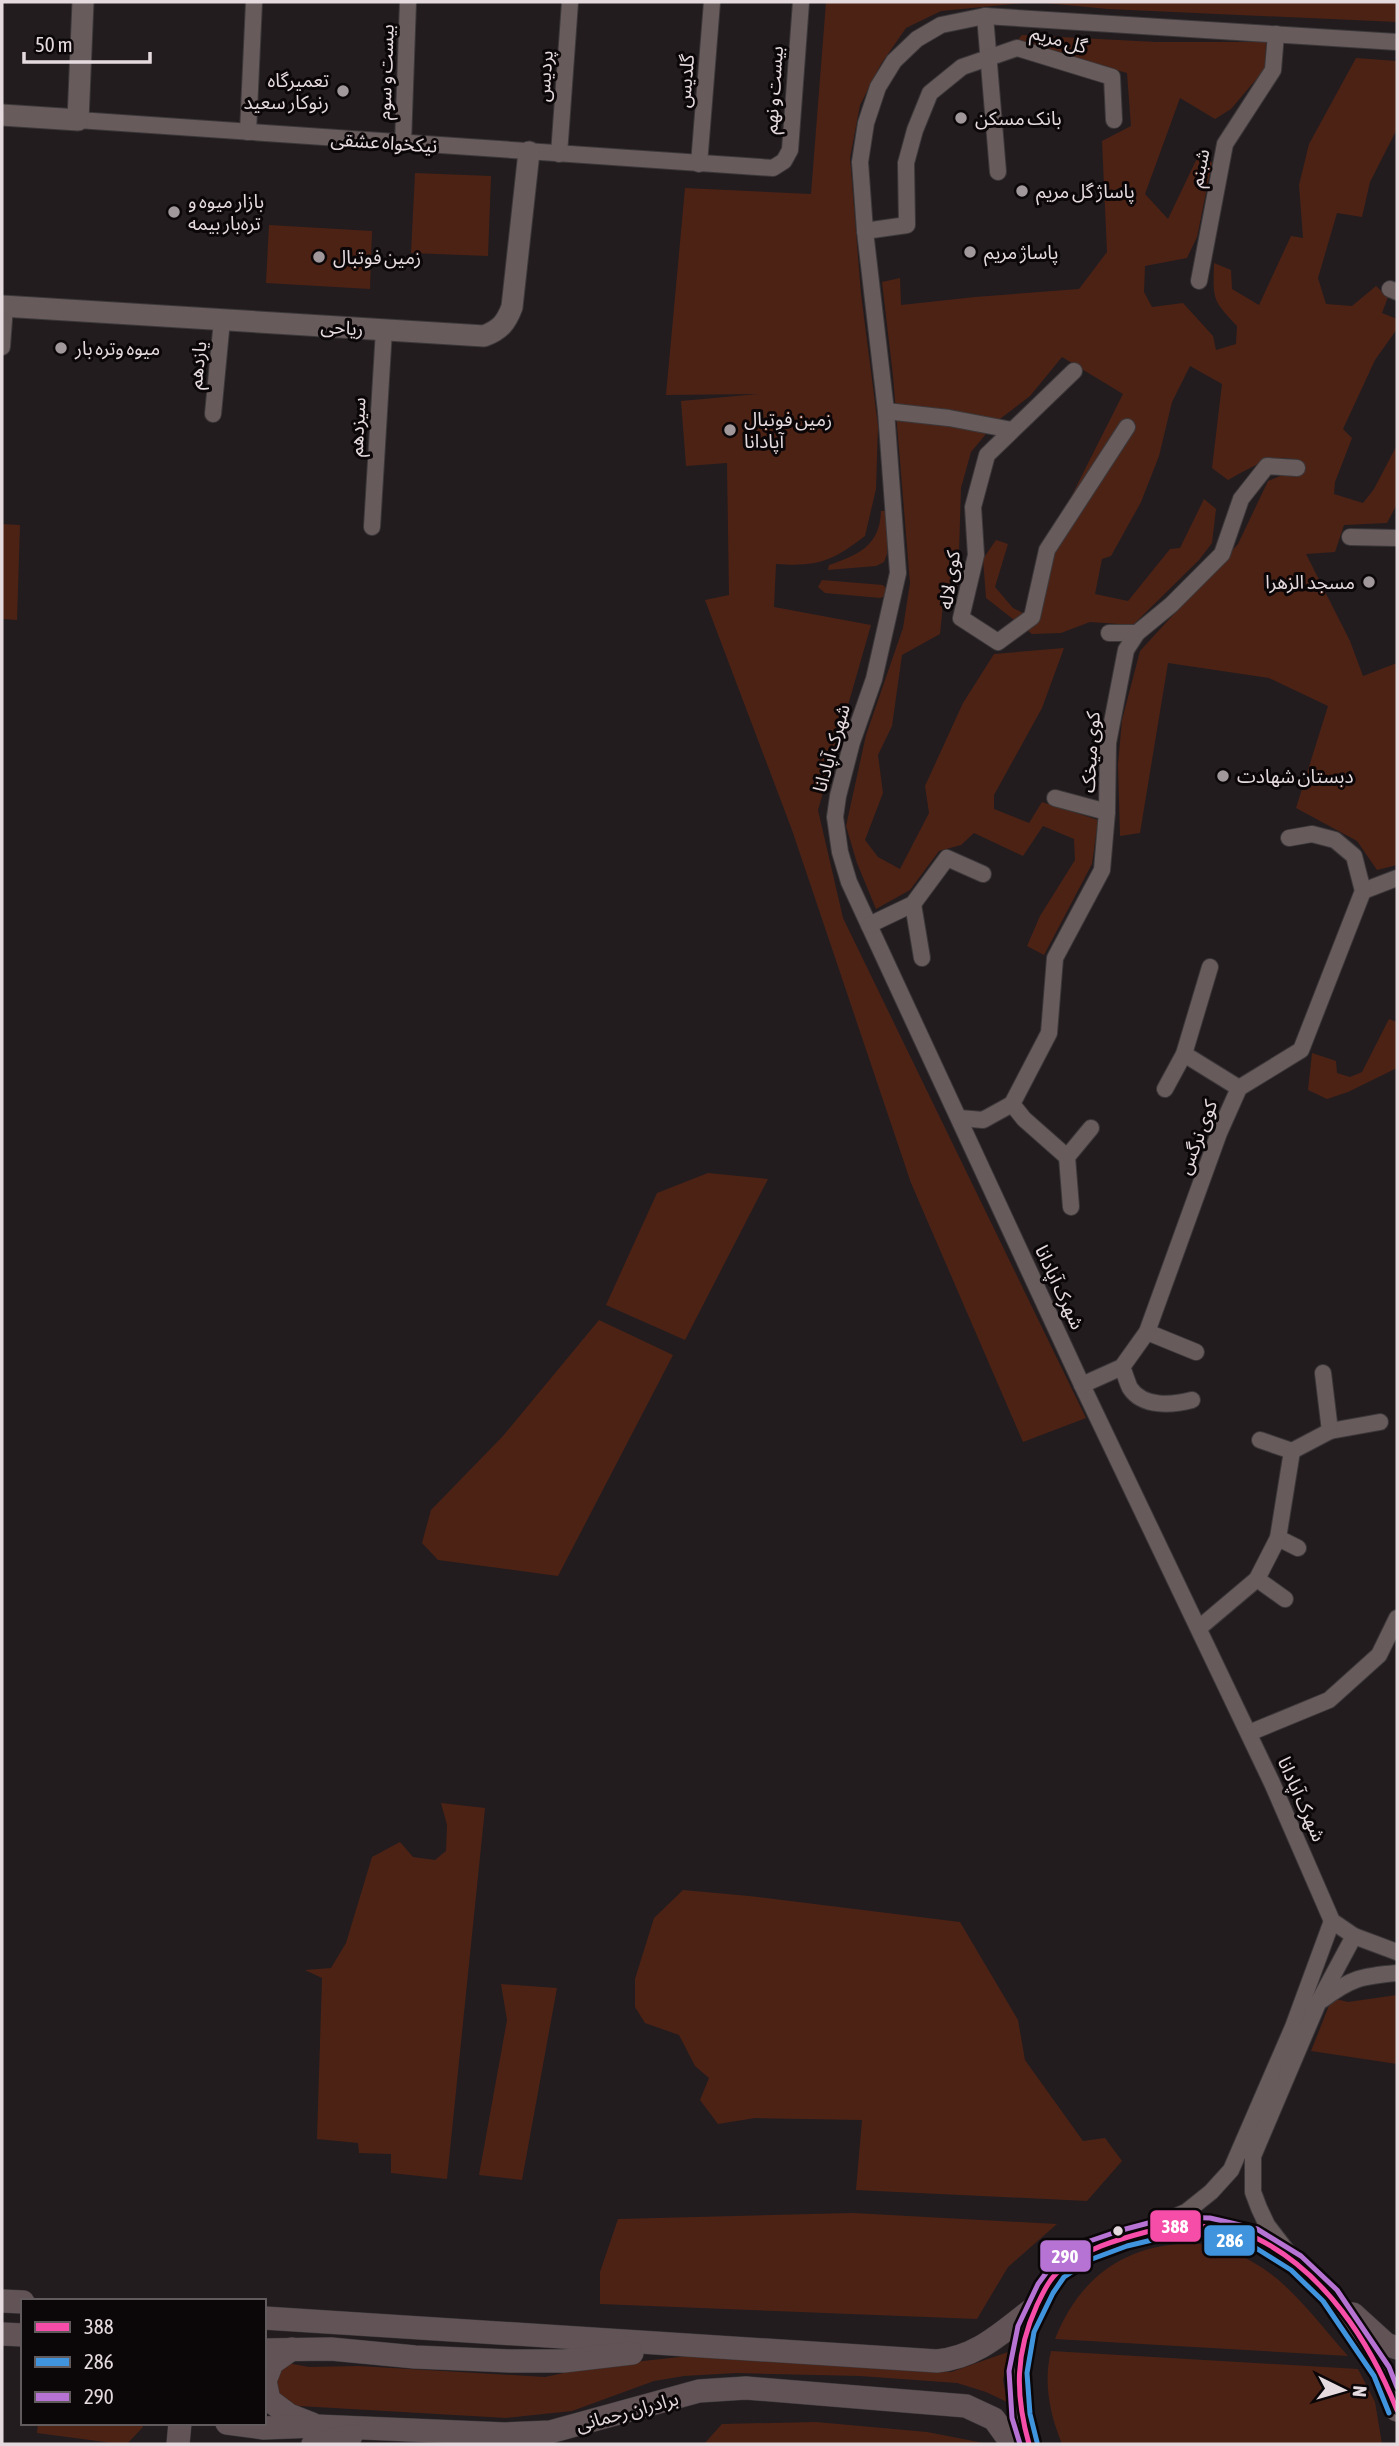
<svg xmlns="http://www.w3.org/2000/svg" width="1399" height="2446" viewBox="0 0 1399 2446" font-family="'Asap Condensed','Noto Sans Arabic',sans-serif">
	<rect width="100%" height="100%" fill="#221c1f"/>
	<g fill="#4c2215">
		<path d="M826,2H1397V22L1108,9L1034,2L941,11L906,28L881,64L860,105L850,158L861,294L878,426L876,489L865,536C832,561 819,567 776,564L774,607L871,625L818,810L843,918L1086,1418L1023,1442L911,1183L792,830L705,600L729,595L727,463L686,466L681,401L758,394L666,395L685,188L811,194Z"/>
		<path d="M1022,35L1156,42H1266L1265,69L1231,109L1215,119L1180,98L1145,194L1168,219L1201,150L1212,163L1197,237L1187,258L1145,266L1144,292L1152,307L1183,303L1213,336L1216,350L1236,344L1237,326C1212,299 1213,300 1214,263L1231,270L1232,289L1259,305L1291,236L1303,238L1299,185L1309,144L1356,58L1397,61V129L1370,182L1362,217L1337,213L1318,278L1326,304L1352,306L1376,286L1388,297L1382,313L1397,319V329L1375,360L1343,429L1352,438L1335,482L1334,494L1363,503L1374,489L1397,445V504L1387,523L1344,525L1335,552L1306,554L1350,641L1363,676L1397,663V865L1377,870L1357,841L1296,808L1328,706L1269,678L1168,663L1140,833L1120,836L1118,764L1122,720L1140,651L1238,544L1268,481L1287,473L1306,470C1288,442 1249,469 1228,480L1212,468L1222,384L1190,366L1172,402L1159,456L1141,502L1111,556L1102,559L1095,594L1128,601L1170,549L1180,548L1204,499L1216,509L1212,543L1199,560L1133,625L1090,622L1061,633L1032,634L986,598L983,559L996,540L1008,544L995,587L1013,608L1027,615L1057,548L1048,538L1071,497L1123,394L1062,357L1030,396L996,422L971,452L961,488L958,585L943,605L940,634L902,655L892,726L878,755L883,793L865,840L878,857L900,869L929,813L925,786L963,703L994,654L1064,648L1042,708L994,795V809L1029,823L1042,802L1098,820L1092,864L1044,955L1027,946L1040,916L1075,860L1074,839L1043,826L1023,856L974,833L961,845L939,851L910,890L876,909L857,863L846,826L866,735L903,628L910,583L893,376L882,282L900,278L901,305L975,297L1079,289L1107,252L1102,141L1131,126L1127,73L1016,42Z"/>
		<polygon points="415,173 491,176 488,256 411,253"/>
		<polygon points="269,225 372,231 370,289 266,283"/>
		<path d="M881,511H888L887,554L884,562L876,566L828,570L829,565C858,555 880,546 881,511Z"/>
		<polygon points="2,524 20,525 17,620 2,619"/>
		<polygon points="822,580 883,585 887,590 886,596 880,598 825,593 818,587"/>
		<polygon points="1389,1019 1397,1022 1397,1068 1348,1092 1327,1099 1308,1090 1312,1053 1336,1061 1337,1073 1350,1077 1362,1072"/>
		<polygon points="708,1173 768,1179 685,1340 606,1305 657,1193"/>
		<polygon points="599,1320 673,1355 558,1576 438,1560 422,1543 431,1510 503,1436"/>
		<polygon points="441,1803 485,1808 447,2179 391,2173 391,2154 359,2153 358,2143 317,2139 322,1978 305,1970 331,1968 346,1943 372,1857 400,1842 413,1857 435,1860 446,1851 447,1825"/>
		<polygon points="683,1890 749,1896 960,1922 1018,2020 1025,2060 1083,2141 1105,2138 1122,2161 1087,2201 856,2190 862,2120 755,2118 718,2124 700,2100 709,2078 695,2066 679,2035 645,2023 635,2007 635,1979 654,1918"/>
		<polygon points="501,1984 557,1988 522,2180 479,2175 507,2020"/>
		<polygon points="1397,1995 1397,2064 1311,2051 1332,1998 1348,2002"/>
		<polygon points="853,2213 1057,2224 1008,2267 977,2319 600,2304 600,2272 618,2219"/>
		<path d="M1194,2243C1271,2253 1300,2302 1348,2356L1055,2339C1080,2276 1126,2244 1194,2243Z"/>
		<path d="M1051,2351L1358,2369L1375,2402L1382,2444H1062C1050,2415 1043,2383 1051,2351Z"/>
		<polygon points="1008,2352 1003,2380 1007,2402 986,2392 957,2383 860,2376 736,2373 684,2376 654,2381 572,2411 506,2418 299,2406 285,2401 274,2387 277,2374 287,2363 309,2367 359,2366 545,2377 597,2366 689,2356 951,2372"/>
		<polygon points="816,2422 927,2432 989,2444 704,2444 722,2424"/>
		<polygon points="38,2423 140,2423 143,2427 127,2444 120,2444 37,2433"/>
	</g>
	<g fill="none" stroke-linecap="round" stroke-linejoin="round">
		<defs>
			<g id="minor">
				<polyline points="985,16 998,172"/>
				<polyline points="1397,42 985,16 941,25 917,39 894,61 878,87 866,123 860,162 865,231 886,411 898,573 874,679 852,742 838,796 835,817 840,852 849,882 1082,1385 1272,1783 1332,1921 1354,1936 1397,1952"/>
				<polyline points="78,120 773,168 784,161 790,150 801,2"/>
				<polyline points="248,132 254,2"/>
				<polyline points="403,143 408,2"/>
				<polyline points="559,154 570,2"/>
				<polyline points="699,164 712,2"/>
				<polyline points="865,231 907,225 906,163 915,130 930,93 962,67 1017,48 1112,77 1114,120"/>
				<polyline points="1199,281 1225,144 1273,70 1276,34"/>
				<polyline points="1390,289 1397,292"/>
				<polyline points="2,347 5,306"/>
				<polyline points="1074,371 987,455 973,507 976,555 961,618 998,642 1032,617 1047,550 1127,427"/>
				<polyline points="886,411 949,418 1012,430"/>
				<polyline points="213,414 222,320"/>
				<polyline points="372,527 384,330"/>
				<polyline points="1350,537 1397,538"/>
				<polyline points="1109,633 1137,633"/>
				<polyline points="1055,798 1107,812"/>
				<polyline points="1363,891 1397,878"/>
				<polyline points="913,904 922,958"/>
				<polyline points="869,925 913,904 947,858 983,874"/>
				<polyline points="1184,1054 1239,1088"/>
				<polyline points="1165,1089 1184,1054 1210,967"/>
				<polyline points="959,1118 983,1120 1012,1104"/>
				<polyline points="1067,1157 1024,1119 1012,1104 1049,1033 1055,958 1102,870 1107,812 1108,743 1126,650 1137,633 1171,605 1222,554 1241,499 1267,466 1297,468"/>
				<polyline points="1071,1207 1067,1157 1091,1128"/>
				<polyline points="1147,1332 1196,1352"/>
				<path d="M1122,1367C1125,1374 1127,1382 1130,1388C1143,1408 1173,1405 1192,1400"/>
				<polyline points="1323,1373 1330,1431 1380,1422"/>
				<polyline points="1082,1385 1122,1367 1147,1332 1219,1133 1239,1088 1301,1050 1363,891 1354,856 1335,840 1312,834 1289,838"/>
				<polyline points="1260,1440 1292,1451"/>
				<polyline points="1278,1538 1298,1548"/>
				<polyline points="1257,1579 1285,1599"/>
				<polyline points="1199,1628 1257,1579 1278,1538 1292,1451 1330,1431"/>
				<polyline points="1249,1733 1329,1700 1379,1655 1397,1618"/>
				<path d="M1322,2000C1351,1978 1362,1976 1397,1973"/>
				<polyline points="1162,2222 1186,2212 1211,2192 1231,2170 1293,2027 1332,1921"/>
				<polyline points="1290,2255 1267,2225 1259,2208 1253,2192 1253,2156 1318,2003 1354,1936"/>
			</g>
			<g id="tertiary">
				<polyline points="2,115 78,120 83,2"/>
				<path d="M2,306L484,336C500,330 506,323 512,307L529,152"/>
			</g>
			<g id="secondary">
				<polyline points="2,2301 23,2302"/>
				<polyline points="1353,2314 1386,2344 1397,2348"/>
				<path d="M264,2318C488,2332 712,2348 937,2361C978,2357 1002,2332 1034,2308"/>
				<polyline points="2,2334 23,2335"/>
				<polyline points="292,2349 272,2363 265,2381 269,2400 289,2415 312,2424"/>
				<polyline points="264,2350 331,2349 415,2357 511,2361 564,2361 632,2353"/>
				<polyline points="227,2423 264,2428 316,2426 505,2434 550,2432 699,2391 746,2388 966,2406 994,2419 1012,2444"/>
				<polyline points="178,2444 180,2423"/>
				<polyline points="313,2444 351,2436"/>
				<polyline points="1029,2444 1021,2416 1018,2372 1026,2329 1045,2289 1058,2271 1088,2251 1124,2238 1172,2226 1209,2227 1254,2237 1296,2263 1330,2295 1382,2372 1397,2410"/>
			</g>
		</defs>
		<use href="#minor" stroke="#3c383a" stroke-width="18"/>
		<use href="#tertiary" stroke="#3c383a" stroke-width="23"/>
		<use href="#secondary" stroke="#3c383a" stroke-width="24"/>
		<use href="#minor" stroke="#685b5c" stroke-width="16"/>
		<use href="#tertiary" stroke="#685b5c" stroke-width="21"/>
		<use href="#secondary" stroke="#615356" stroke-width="23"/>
		<defs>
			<path id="bus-1" d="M1029,2444C1015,2394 1015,2353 1037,2305C1043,2293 1049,2279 1060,2270C1084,2249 1116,2240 1146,2232C1155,2230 1164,2227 1172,2226C1194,2224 1236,2228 1256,2238C1324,2271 1370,2342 1397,2410"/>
			<polyline id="bus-2" points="1037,2442 1030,2414 1027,2373 1034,2332 1053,2293 1064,2277 1092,2259 1127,2246 1173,2235 1208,2236 1251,2245 1291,2270 1323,2301 1374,2376 1389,2413"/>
			<polyline id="bus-3" points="1020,2444 1012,2418 1009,2371 1018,2326 1038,2284 1052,2265 1084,2243 1122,2230 1171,2217 1210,2218 1257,2229 1301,2256 1337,2290 1389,2367 1397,2387"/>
		</defs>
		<use href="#bus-1" stroke="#0b0608" stroke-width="10"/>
		<use href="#bus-2" stroke="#0b0608" stroke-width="10"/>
		<use href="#bus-3" stroke="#0b0608" stroke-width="10"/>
		<use href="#bus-1" stroke="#f54da8" stroke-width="5"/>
		<use href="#bus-2" stroke="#4094de" stroke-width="5"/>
		<use href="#bus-3" stroke="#b673d3" stroke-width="5"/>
	</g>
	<g fill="#a1989c" stroke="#0b0608" stroke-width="2.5">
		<circle cx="343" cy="91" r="7"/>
		<circle cx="961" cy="118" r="7"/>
		<circle cx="1022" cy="191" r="7"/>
		<circle cx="174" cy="212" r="7"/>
		<circle cx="970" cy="252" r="7"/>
		<circle cx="319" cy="257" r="7"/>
		<circle cx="61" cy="348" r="7"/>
		<circle cx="730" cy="430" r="7"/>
		<circle cx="1369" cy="582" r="7"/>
		<circle cx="1223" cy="776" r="7"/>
	</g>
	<circle fill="#e5dbdf" stroke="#0b0608" stroke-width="2.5" cx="1118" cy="2231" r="6"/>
	<g text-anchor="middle" stroke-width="6" stroke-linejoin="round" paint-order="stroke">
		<g font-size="19" fill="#e5dbdf" stroke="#0b0608">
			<text transform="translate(1059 39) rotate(16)" y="7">گل مریم</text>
			<text transform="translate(385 72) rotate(-88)" y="7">بیست و سوم</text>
			<text transform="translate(544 76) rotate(-86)" y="7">پردیس</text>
			<text transform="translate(685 81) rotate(-85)" y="7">گلدیس</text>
			<text transform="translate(773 90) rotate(-86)" y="7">بیست و نهم</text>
			<text transform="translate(384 142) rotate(4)" y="7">نیکخواه عشقی</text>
			<text transform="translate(1199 168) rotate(-79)" y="7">شبنم</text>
			<text transform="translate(342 327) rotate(4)" y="7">ریاحی</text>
			<text transform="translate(197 365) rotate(-84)" y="7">یازدهم</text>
			<text transform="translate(357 427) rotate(-87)" y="7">سیزدهم</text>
			<text transform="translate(949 580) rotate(-82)" y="7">کوی لاله</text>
			<text transform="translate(831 748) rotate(-74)" y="7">شهرک آپادانا</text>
			<text transform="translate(1090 752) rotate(-86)" y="7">کوی میخک</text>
			<text transform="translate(1197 1137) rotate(-69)" y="7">کوی نرگس</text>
			<text transform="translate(1060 1287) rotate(65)" y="7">شهرک آپادانا</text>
			<text transform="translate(1302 1799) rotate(66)" y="7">شهرک آپادانا</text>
			<text transform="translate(627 2411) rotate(-15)" y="7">برادران رحمانی</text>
		</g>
		<g font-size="19" fill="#e5dbdf" stroke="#0b0608" text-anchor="start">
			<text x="329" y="87" text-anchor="end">تعمیرگاه<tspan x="329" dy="22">رنوکار سعید</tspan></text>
			<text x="975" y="125">بانک مسکن</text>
			<text x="1036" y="198">پاساژ گل مریم</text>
			<text x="188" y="208">بازار میوه و<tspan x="188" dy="22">تره‌بار بیمه</tspan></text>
			<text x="984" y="259">پاساژ مریم</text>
			<text x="333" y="264">زمین فوتبال</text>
			<text x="75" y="355">میوه وتره بار</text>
			<text x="744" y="426">زمین فوتبال<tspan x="744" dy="22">آپادانا</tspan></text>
			<text x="1355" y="589" text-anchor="end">مسجد الزهرا</text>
			<text x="1237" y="783">دبستان شهادت</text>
		</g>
	</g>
	<g stroke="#0b0608" stroke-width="2.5">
		<rect x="1149" y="2209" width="53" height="34" rx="7" fill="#f54da8"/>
		<rect x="1203" y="2224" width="53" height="33" rx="7" fill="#4094de"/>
		<rect x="1039" y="2239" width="53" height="34" rx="7" fill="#b673d3"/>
	</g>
	<g font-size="19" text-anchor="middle" font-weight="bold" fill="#fff">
		<text x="1175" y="2233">388</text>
		<text x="1230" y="2247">286</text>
		<text x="1065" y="2263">290</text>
	</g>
	<rect width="1399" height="2446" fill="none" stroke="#e5dbdf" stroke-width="7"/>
	<rect x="21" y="2299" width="245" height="126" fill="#0b0608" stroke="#625b5e" stroke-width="2"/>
	<rect x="35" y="2322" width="35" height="10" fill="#f54da8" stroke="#625b5e" stroke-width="2"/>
	<text x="84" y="2334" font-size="21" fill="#e5dbdf">388</text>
	<rect x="35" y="2357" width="35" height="10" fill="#4094de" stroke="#625b5e" stroke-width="2"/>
	<text x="84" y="2369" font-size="21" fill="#e5dbdf">286</text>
	<rect x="35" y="2392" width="35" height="10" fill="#b673d3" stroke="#625b5e" stroke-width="2"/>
	<text x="84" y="2404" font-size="21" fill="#e5dbdf">290</text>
	<g transform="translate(1343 2390) rotate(95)" stroke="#0b0608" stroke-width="5" paint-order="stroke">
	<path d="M0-5L12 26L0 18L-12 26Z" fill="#e5dbdf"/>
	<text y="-10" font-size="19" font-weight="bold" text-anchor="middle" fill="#e5dbdf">N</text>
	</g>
	<path d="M24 52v10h126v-10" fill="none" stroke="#e5dbdf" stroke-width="3.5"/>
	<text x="35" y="52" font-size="21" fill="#e5dbdf" stroke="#0b0608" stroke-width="5" paint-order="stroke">50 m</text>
</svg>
